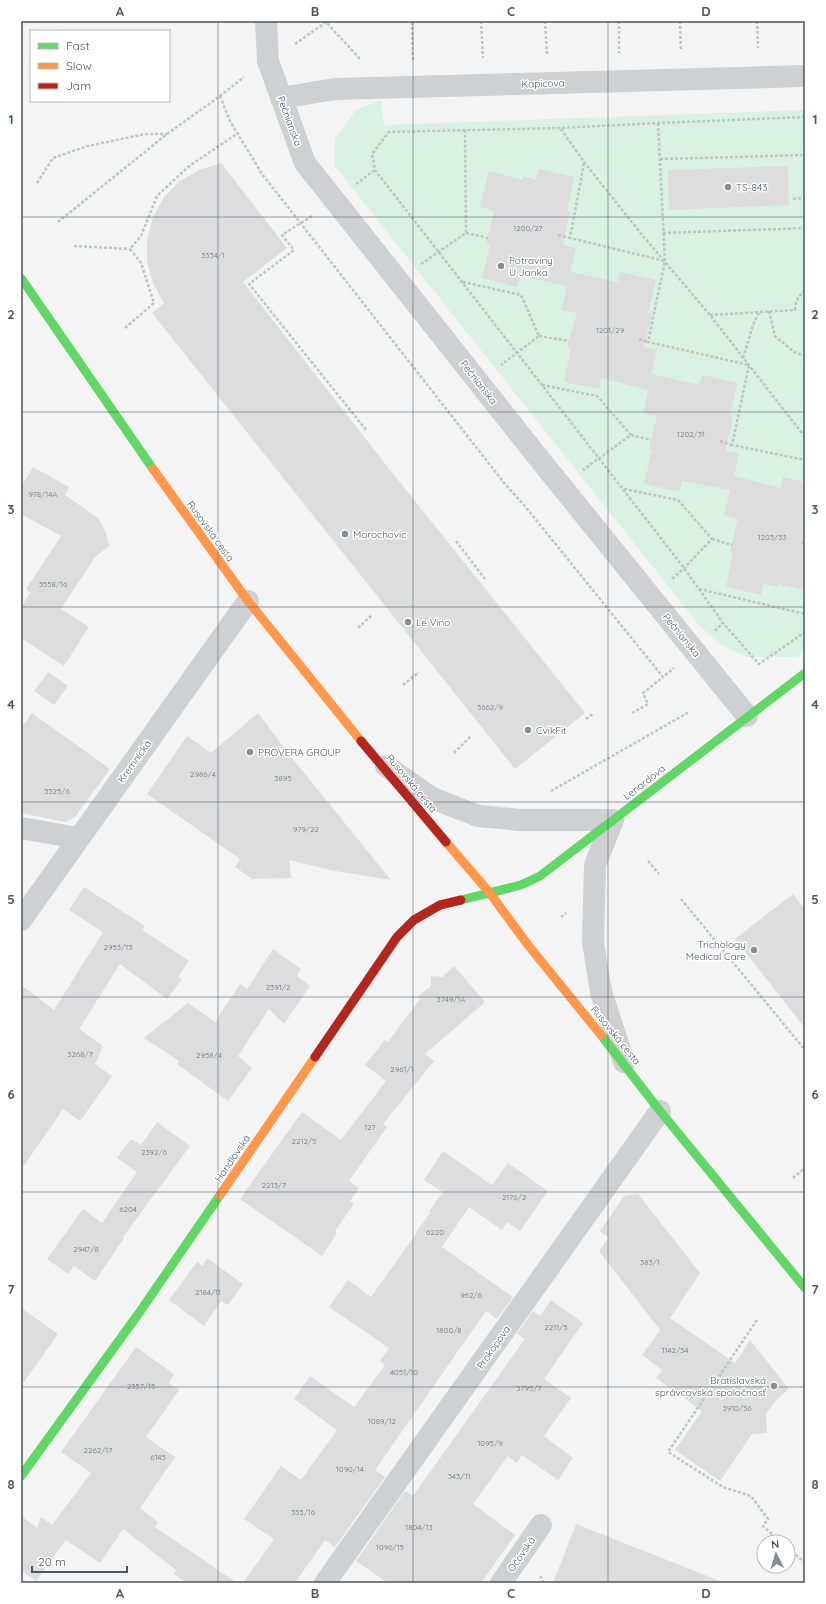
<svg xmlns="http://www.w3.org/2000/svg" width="826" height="1604" viewBox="0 0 826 1604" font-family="Quicksand,sans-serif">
	<rect width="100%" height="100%" fill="#f4f4f4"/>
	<polygon fill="#d9f2e3" points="381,100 384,125 805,110 805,650 796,657 747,657 721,645 699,625 334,165 335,139 356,110"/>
	<g fill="#ddddde">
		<polygon points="221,163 287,248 243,282 390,470 585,713 515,769 152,313 164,303 153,283 147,261 147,239 153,217 164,197 180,181 199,170"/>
		<polygon points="788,166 789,205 669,210 668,170"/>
		<polygon points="539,169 574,177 567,211 570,211 563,245 576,248 567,286 520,276 517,287 482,278 490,245 486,245 494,211 480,207 489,171 522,180 523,176 536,180"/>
		<polygon points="571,272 618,282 620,272 656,280 648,313 652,314 644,347 657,350 648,390 601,378 599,389 564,382 571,348 567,347 577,313 561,310"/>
		<polygon points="652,374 699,385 702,375 737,383 730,417 733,417 725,451 739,454 734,476 780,488 783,477 805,482 805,590 778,584 778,587 764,584 761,595 726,586 733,554 730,552 738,519 724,515 730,490 682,481 680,492 644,484 652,450 649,449 657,416 643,413"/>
		<polygon points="33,467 69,487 65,495 99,519 106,533 109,546 95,557 61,609 89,627 64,666 21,638 21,607 30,593 26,589 61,536 21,514 21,487"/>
		<polygon points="48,672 68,686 54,705 34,691"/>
		<polygon points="32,713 110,769 75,817 65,822 21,813 21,728"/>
		<polygon points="258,713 288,753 391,880 335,871 289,860 291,878 252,879 235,867 240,859 147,794 187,736 211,753"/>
		<polygon points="84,887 145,926 142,930 189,961 178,977 182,979 167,999 120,964 79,1029 103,1046 95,1064 112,1076 80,1121 63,1109 21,1170 21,985 54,1010 103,932 69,910"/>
		<polygon points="793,894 805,909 805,1028 735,939"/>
		<polygon points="273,949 301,969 297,976 310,986 284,1024 269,1009 238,1056 252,1068 228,1101 177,1064 179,1061 144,1038 188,1003 215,1022 240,984 247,989"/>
		<polygon points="454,966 485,1002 425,1054 434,1061 383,1124 387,1127 349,1181 359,1188 350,1201 354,1204 335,1231 337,1233 322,1256 240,1199 302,1112 341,1140 386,1081 365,1065 385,1040 388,1042 420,999 418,996 431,986 431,976 442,977"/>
		<polygon points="157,1122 190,1146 123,1237 124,1238 95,1281 74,1266 68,1274 47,1259 83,1209 102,1223 137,1172 117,1158 131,1139 141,1145"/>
		<polygon points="443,1151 492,1185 508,1163 548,1191 520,1231 507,1222 502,1230 469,1207 442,1247 513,1297 497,1319 486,1311 375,1470 385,1477 335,1547 325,1540 295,1583 243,1583 274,1539 244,1519 281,1466 301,1480 337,1430 294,1399 310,1376 354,1407 385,1365 380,1361 389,1348 329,1307 348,1280 371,1297 418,1231 417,1231 431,1212 429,1211 443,1192 424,1180"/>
		<polygon points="638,1194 700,1273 670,1318 735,1363 750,1340 789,1389 775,1401 766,1414 767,1433 752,1434 720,1481 675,1450 702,1411 656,1378 662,1370 642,1355 660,1330 599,1251 609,1238 600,1231 624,1196"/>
		<polygon points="207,1258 243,1284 228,1305 221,1301 204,1326 169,1300 197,1262 203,1266"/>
		<polygon points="551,1300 583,1323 544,1379 571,1398 544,1436 573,1458 558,1480 522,1455 517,1463 508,1456 473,1504 515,1535 481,1583 388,1583 356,1561 405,1491 413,1496 525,1339 517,1334 533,1311 540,1316"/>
		<polygon points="21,1308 58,1334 21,1386"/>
		<polygon points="136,1347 174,1374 169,1383 179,1390 146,1437 175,1457 140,1508 158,1522 155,1527 237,1583 187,1583 174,1574 176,1570 123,1529 100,1563 66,1540 36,1581 21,1570 21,1516 37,1528 41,1517 52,1525 91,1473 61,1452"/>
		<polygon points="576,1524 720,1581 720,1583 553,1583"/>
	</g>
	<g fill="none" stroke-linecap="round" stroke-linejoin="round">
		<g stroke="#bcc7c4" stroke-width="2.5" stroke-dasharray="3 2" stroke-linecap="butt">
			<polyline points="481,21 483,58"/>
			<polyline points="545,21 547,55"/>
			<polyline points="619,21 619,53"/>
			<polyline points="680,21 681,51"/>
			<polyline points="757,21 758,48"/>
			<polyline points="412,22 413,60"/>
			<polyline points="295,44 326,22 360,59"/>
			<polyline points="220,96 230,121 262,174 505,484 524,505 663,677 674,668"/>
			<polyline points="805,117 658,123 560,128 389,132 372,154 375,170 684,568 723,623 759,664 805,632"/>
			<polyline points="658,123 665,261 648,342 749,365 732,445 805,460"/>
			<polyline points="561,129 584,162 643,236 710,315 805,437"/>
			<polyline points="660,159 805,155"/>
			<polyline points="584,163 570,238 665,261"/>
			<polyline points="37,183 53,158 88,146 145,134 167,134"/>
			<polyline points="356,184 375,170"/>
			<polyline points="793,199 805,198"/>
			<polyline points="312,216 282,235 294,250 249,284 367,431"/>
			<polyline points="58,222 167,134 220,96 244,77"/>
			<polyline points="466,233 488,238"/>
			<polyline points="663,233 805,228"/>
			<polyline points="558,235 570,238"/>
			<polyline points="74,246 130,249"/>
			<polyline points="421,264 466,233 465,130"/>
			<polyline points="463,282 521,295 539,336 501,365"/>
			<polyline points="769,311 775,336 794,352 805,356"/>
			<path d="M710,315L795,310C795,301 799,296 805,290"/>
			<polyline points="125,328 154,303 141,263 130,249 141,236 157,196 188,167 238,133"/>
			<polyline points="539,336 569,341"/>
			<polyline points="639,339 648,342"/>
			<polyline points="743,358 753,325 759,312"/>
			<polyline points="542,385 597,396 631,435 583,470"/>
			<polyline points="631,435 651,440"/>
			<polyline points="720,441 732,445"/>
			<polyline points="624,489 678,500 712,539 684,568 671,580"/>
			<polyline points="712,539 732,545"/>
			<polyline points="456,541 485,579"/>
			<polyline points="802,543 805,544"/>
			<polyline points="699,589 805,614"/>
			<polyline points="358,628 372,615"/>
			<polyline points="715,631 723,623"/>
			<polyline points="403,685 419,672"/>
			<polyline points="632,713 648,704 643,693 663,677"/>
			<polyline points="586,719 594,713"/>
			<polyline points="454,753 471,736"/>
			<polyline points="551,791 689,712"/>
			<polyline points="648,861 659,874"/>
			<polyline points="681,899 805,1050"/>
			<polyline points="561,917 566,913"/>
			<polyline points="793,1178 805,1168"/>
			<polyline points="757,1320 668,1452 723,1487 751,1496 768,1519 763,1526 781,1542"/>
			<polyline points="788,1548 805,1563"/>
			<polyline points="540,1576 544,1583"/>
		</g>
		<g stroke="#ced0d2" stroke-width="22">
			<polyline points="266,21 268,61 305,163 537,456 747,716"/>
			<polyline points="281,98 335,89 805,76"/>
			<polyline points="386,766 432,798 478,816 520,820 613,820 595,865 593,942 601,992 624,1062"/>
			<polyline points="21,828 78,838"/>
			<polyline points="21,920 248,601"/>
			<polyline points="325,1583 660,1111"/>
			<polyline points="501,1583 541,1525"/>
		</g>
		<g stroke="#63d668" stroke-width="9">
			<polyline points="21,278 153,469"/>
			<polyline points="461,900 521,885 540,876 805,673"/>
			<polyline points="601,1035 660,1111 805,1288"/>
			<polyline points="21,1476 139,1313 220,1195"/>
		</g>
		<g stroke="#ff974d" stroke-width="9">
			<polyline points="153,469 248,601 361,741"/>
			<polyline points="446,842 489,892 528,945 601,1035"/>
			<polyline points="220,1195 315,1057"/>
		</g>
		<g stroke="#b3261e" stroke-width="9">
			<polyline points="361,741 446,842"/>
			<polyline points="315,1057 397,937 414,920 440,905 461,900"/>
		</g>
	</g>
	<path fill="none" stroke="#4a5661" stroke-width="1" stroke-opacity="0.55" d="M218,21V1583M413,21V1583M608,21V1583M21,217H805M21,412H805M21,607H805M21,802H805M21,997H805M21,1192H805M21,1387H805"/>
	<g fill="#868d94" stroke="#fff" stroke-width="1.5">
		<circle cx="728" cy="187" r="4"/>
		<circle cx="501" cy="266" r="4"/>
		<circle cx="345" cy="534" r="4"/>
		<circle cx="408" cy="622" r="4"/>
		<circle cx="528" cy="730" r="4"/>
		<circle cx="250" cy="752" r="4"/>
		<circle cx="754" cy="950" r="4"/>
		<circle cx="774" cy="1386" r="4"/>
	</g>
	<g text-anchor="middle" stroke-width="3" stroke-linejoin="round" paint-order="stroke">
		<g font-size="8" fill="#707881">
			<text x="528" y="231">1200/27</text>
			<text x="213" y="258">3334/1</text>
			<text x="610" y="333">1201/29</text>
			<text x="691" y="437">1202/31</text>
			<text x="43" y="497">978/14A</text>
			<text x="772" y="540">1203/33</text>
			<text x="53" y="587">3558/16</text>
			<text x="490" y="710">3662/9</text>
			<text x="203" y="777">2986/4</text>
			<text x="283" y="781">3895</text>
			<text x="57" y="794">3325/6</text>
			<text x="306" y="832">979/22</text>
			<text x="118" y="950">2953/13</text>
			<text x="278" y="990">2391/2</text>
			<text x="451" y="1002">3749/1A</text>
			<text x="80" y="1057">3268/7</text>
			<text x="209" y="1058">2958/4</text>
			<text x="402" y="1072">2961/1</text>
			<text x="370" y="1130">127</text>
			<text x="304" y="1144">2212/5</text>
			<text x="154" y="1155">2392/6</text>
			<text x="274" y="1188">2213/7</text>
			<text x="514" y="1200">2176/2</text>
			<text x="128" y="1212">6204</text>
			<text x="435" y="1235">6220</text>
			<text x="86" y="1252">2947/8</text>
			<text x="650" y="1265">383/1</text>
			<text x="208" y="1295">2184/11</text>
			<text x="471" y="1298">962/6</text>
			<text x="556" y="1330">2211/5</text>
			<text x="449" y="1333">1800/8</text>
			<text x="675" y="1353">1142/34</text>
			<text x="404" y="1375">4051/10</text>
			<text x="141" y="1389">2357/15</text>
			<text x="529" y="1391">3795/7</text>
			<text x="737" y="1411">3910/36</text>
			<text x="382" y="1424">1089/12</text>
			<text x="490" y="1446">1095/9</text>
			<text x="98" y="1453">2262/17</text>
			<text x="158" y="1460">6145</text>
			<text x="350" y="1472">1090/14</text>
			<text x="459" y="1479">343/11</text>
			<text x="303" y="1515">335/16</text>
			<text x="419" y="1530">1804/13</text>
			<text x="390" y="1550">1096/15</text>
		</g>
		<g font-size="10" fill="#4a5661" stroke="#fff">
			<text transform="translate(543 83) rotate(-2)" y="4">Kapicova</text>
			<text transform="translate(290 121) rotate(70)" y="4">Pečnianska</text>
			<text transform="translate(479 382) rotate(52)" y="4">Pečnianska</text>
			<text transform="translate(211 531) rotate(54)" y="4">Rusovská cesta</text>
			<text transform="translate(682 635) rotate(51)" y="4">Pečnianska</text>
			<text transform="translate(134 761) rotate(-54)" y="4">Kremnická</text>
			<text transform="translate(644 782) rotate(-38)" y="4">Lenardova</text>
			<text transform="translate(412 783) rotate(50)" y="4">Rusovská cesta</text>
			<text transform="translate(616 1035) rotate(51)" y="4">Rusovská cesta</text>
			<text transform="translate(232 1158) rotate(-56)" y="4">Handlovská</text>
			<text transform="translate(493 1347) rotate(-55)" y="4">Prokopova</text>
			<text transform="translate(521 1554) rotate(-55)" y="4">Očovská</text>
		</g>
		<g font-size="10" fill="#4a5661" stroke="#fff" text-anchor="start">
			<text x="736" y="191">TS-843</text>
			<text x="509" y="264">Potraviny<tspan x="509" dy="12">U Janka</tspan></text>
			<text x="353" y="538">Morochovic</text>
			<text x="416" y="626">Le Vino</text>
			<text x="536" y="734">CvikFit</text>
			<text x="258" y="756">PROVERA GROUP</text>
			<text x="746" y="948" text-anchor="end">Trichology<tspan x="746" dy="12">Medical Care</tspan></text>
			<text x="766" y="1384" text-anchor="end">Bratislavská<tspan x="766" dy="12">správcovská spoločnosť</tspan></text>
		</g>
	</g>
	<rect width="826" height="1604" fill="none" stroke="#ffffff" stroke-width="44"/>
	<rect x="30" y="30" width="140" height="72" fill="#ffffff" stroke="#b7bbc0"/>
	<rect x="38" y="43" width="20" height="6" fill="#63d668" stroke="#b7bbc0"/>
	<text x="66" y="50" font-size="12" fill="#4a5661">Fast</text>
	<rect x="38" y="63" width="20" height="6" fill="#ff974d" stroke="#b7bbc0"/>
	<text x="66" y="70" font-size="12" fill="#4a5661">Slow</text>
	<rect x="38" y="83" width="20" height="6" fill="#b3261e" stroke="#b7bbc0"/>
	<text x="66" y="90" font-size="12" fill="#4a5661">Jam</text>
	<g transform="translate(776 1554) rotate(355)"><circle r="19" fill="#ffffff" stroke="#b7bbc0"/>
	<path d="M0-3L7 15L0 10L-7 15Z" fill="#868d94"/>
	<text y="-6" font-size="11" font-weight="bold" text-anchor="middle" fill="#4a5661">N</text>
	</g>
	<path d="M32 1566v6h95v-6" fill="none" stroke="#4a5661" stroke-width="2"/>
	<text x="38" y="1566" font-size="12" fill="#4a5661" stroke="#ffffff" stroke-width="3" paint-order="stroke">20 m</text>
	<rect x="22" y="22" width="782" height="1560" fill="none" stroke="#4a5661" stroke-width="1.5"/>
	<g font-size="13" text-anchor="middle" font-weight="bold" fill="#4a5661">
		<text x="120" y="16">A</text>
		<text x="315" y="16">B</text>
		<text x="511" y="16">C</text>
		<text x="706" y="16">D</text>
		<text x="11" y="124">1</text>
		<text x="815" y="124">1</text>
		<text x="11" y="319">2</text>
		<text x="815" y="319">2</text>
		<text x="11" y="514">3</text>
		<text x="815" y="514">3</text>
		<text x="11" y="709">4</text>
		<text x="815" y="709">4</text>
		<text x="11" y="904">5</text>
		<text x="815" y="904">5</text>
		<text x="11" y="1099">6</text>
		<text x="815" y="1099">6</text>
		<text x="11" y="1294">7</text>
		<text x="815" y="1294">7</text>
		<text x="11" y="1489">8</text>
		<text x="815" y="1489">8</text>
		<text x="120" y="1598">A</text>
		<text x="315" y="1598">B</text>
		<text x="511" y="1598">C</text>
		<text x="706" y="1598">D</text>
	</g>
</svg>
